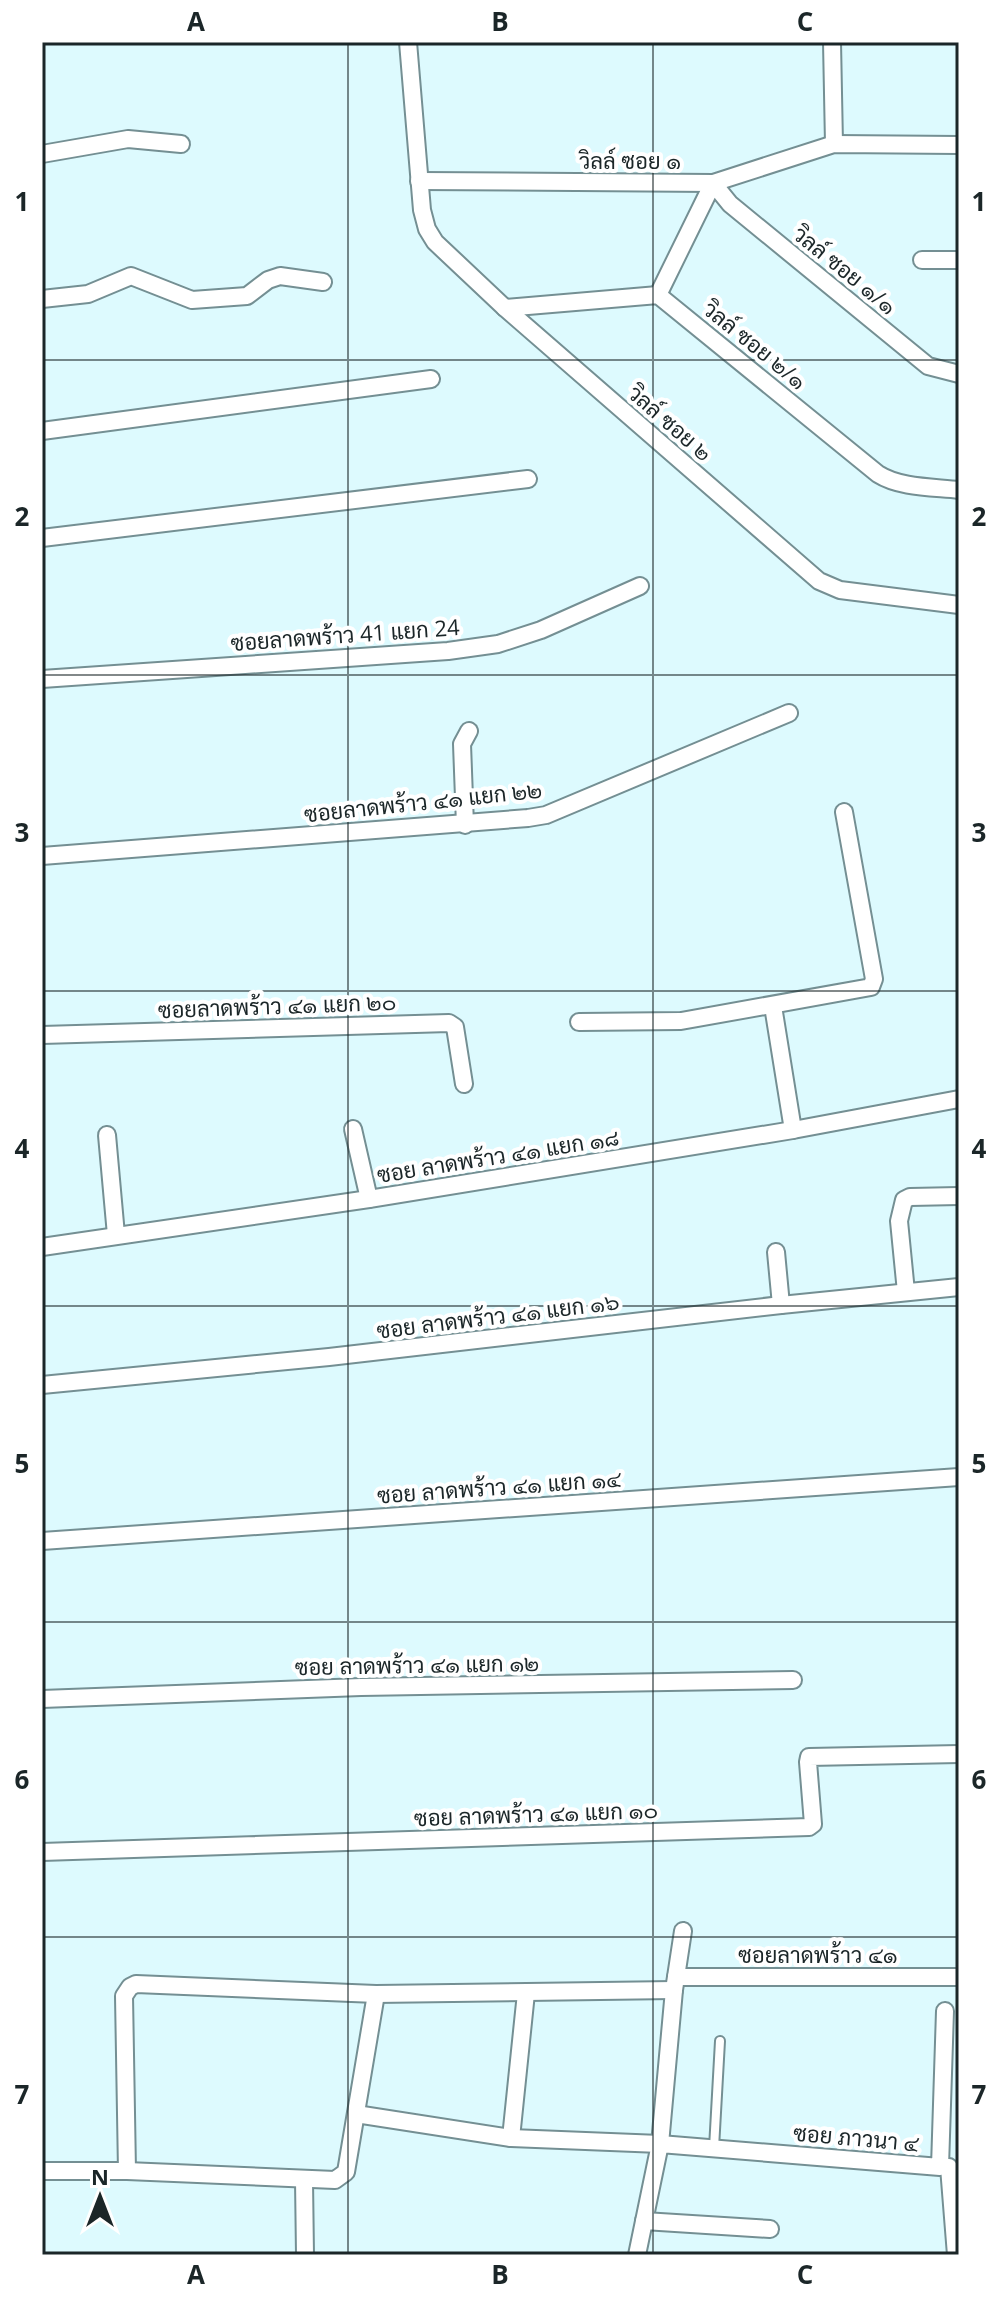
<svg xmlns="http://www.w3.org/2000/svg" width="1001" height="2297" viewBox="0 0 1001 2297" font-family="'Open Sans',Sarabun,sans-serif">
	<rect width="100%" height="100%" fill="#ddfafe"/>
	<g fill="none" stroke-linecap="round" stroke-linejoin="round">
		<defs>
			<polyline id="service" points="714,2148 720,2041"/>
			<g id="minor">
				<polyline points="408,42 422,210 427,229 435,242 505,308 819,581 840,590 959,605"/>
				<polyline points="832,42 834,144"/>
				<polyline points="42,154 128,139 181,144"/>
				<polyline points="419,181 713,183 834,144 959,145"/>
				<polyline points="922,260 959,260"/>
				<polyline points="658,295 713,183 730,204 928,366 959,374"/>
				<polyline points="42,299 88,294 131,276 192,300 247,296 268,280 280,276 323,282"/>
				<path d="M505,308L658,295L878,474C900,488 933,487 959,490"/>
				<polyline points="42,431 431,379"/>
				<polyline points="42,538 528,479"/>
				<polyline points="42,679 448,651 498,644 541,630 640,586"/>
				<polyline points="465,825 462,744 469,731"/>
				<polyline points="42,856 528,818 546,815 789,713"/>
				<polyline points="773,1006 793,1130"/>
				<polyline points="579,1022 681,1021 871,987 874,979 844,812"/>
				<polyline points="42,1035 449,1023 455,1027 464,1084"/>
				<polyline points="353,1129 369,1199"/>
				<polyline points="107,1135 116,1235"/>
				<polyline points="42,1247 369,1199 793,1130 959,1099"/>
				<polyline points="776,1252 781,1305"/>
				<polyline points="906,1292 899,1221 904,1200 910,1197 959,1196"/>
				<polyline points="42,1385 329,1357 781,1305 959,1287"/>
				<polyline points="42,1541 959,1477"/>
				<polyline points="42,1699 361,1687 793,1680"/>
				<polyline points="42,1852 809,1827 813,1824 808,1762 809,1757 959,1754"/>
				<polyline points="676,1977 959,1977"/>
				<polyline points="356,2114 511,2138 660,2144 674,1990 683,1931"/>
				<polyline points="511,2138 526,1993"/>
				<polyline points="949,2167 956,2255"/>
				<polyline points="42,2171 127,2171 335,2180 346,2172 376,1994"/>
				<polyline points="127,2171 124,1996 130,1987 136,1984 376,1994 674,1990"/>
				<polyline points="304,2180 305,2255"/>
				<polyline points="644,2221 770,2229"/>
				<polyline points="637,2255 660,2144 940,2167 945,2011"/>
			</g>
		</defs>
		<use href="#service" stroke="#748f93" stroke-width="12"/>
		<use href="#minor" stroke="#748f93" stroke-width="20"/>
		<use href="#service" stroke="#fff" stroke-width="8"/>
		<use href="#minor" stroke="#fff" stroke-width="16"/>
	</g>
	<path fill="none" stroke="#1b2628" stroke-width="2" stroke-opacity="0.55" d="M348,42V2255M653,42V2255M42,360H959M42,675H959M42,991H959M42,1306H959M42,1622H959M42,1937H959"/>
	<g text-anchor="middle" stroke-width="8" stroke-linejoin="round" paint-order="stroke">
		<g font-size="22" fill="#1b2628" stroke="#fff">
			<text x="630" y="169">วิลล์ ซอย ๑</text>
			<text transform="translate(845 270) rotate(39)" y="8">วิลล์ ซอย ๑/๑</text>
			<text transform="translate(755 345) rotate(39)" y="8">วิลล์ ซอย ๒/๑</text>
			<text transform="translate(670 423) rotate(41)" y="8">วิลล์ ซอย ๒</text>
			<text transform="translate(345 635) rotate(-4)" y="8">ซอยลาดพร้าว 41 แยก 24</text>
			<text transform="translate(423 802) rotate(-6)" y="8">ซอยลาดพร้าว ๔๑ แยก ๒๒</text>
			<text transform="translate(277 1006) rotate(-2)" y="8">ซอยลาดพร้าว ๔๑ แยก ๒๐</text>
			<text transform="translate(498 1156) rotate(-9)" y="8">ซอย ลาดพร้าว ๔๑ แยก ๑๘</text>
			<text transform="translate(498 1316) rotate(-7)" y="8">ซอย ลาดพร้าว ๔๑ แยก ๑๖</text>
			<text transform="translate(499 1487) rotate(-4)" y="8">ซอย ลาดพร้าว ๔๑ แยก ๑๔</text>
			<text transform="translate(417 1665) rotate(-1)" y="8">ซอย ลาดพร้าว ๔๑ แยก ๑๒</text>
			<text transform="translate(536 1814) rotate(-2)" y="8">ซอย ลาดพร้าว ๔๑ แยก ๑๐</text>
			<text x="818" y="1963">ซอยลาดพร้าว ๔๑</text>
			<text transform="translate(856 2138) rotate(5)" y="8">ซอย ภาวนา ๔</text>
		</g>
	</g>
	<rect width="1001" height="2297" fill="none" stroke="#ffffff" stroke-width="88"/>
	<g transform="translate(100 2197)" stroke="#ffffff" stroke-width="6" paint-order="stroke">
	<path d="M0-6L14 30L0 20L-14 30Z" fill="#1b2628"/>
	<text y="-12" font-size="22" font-weight="bold" text-anchor="middle" fill="#1b2628">N</text>
	</g>
	<rect x="44" y="44" width="913" height="2209" fill="none" stroke="#1b2628" stroke-width="3"/>
	<g font-size="26" text-anchor="middle" font-weight="bold" fill="#1b2628">
		<text x="196" y="31">A</text>
		<text x="500" y="31">B</text>
		<text x="805" y="31">C</text>
		<text x="22" y="211">1</text>
		<text x="979" y="211">1</text>
		<text x="22" y="526">2</text>
		<text x="979" y="526">2</text>
		<text x="22" y="842">3</text>
		<text x="979" y="842">3</text>
		<text x="22" y="1158">4</text>
		<text x="979" y="1158">4</text>
		<text x="22" y="1473">5</text>
		<text x="979" y="1473">5</text>
		<text x="22" y="1789">6</text>
		<text x="979" y="1789">6</text>
		<text x="22" y="2104">7</text>
		<text x="979" y="2104">7</text>
		<text x="196" y="2284">A</text>
		<text x="500" y="2284">B</text>
		<text x="805" y="2284">C</text>
	</g>
</svg>
